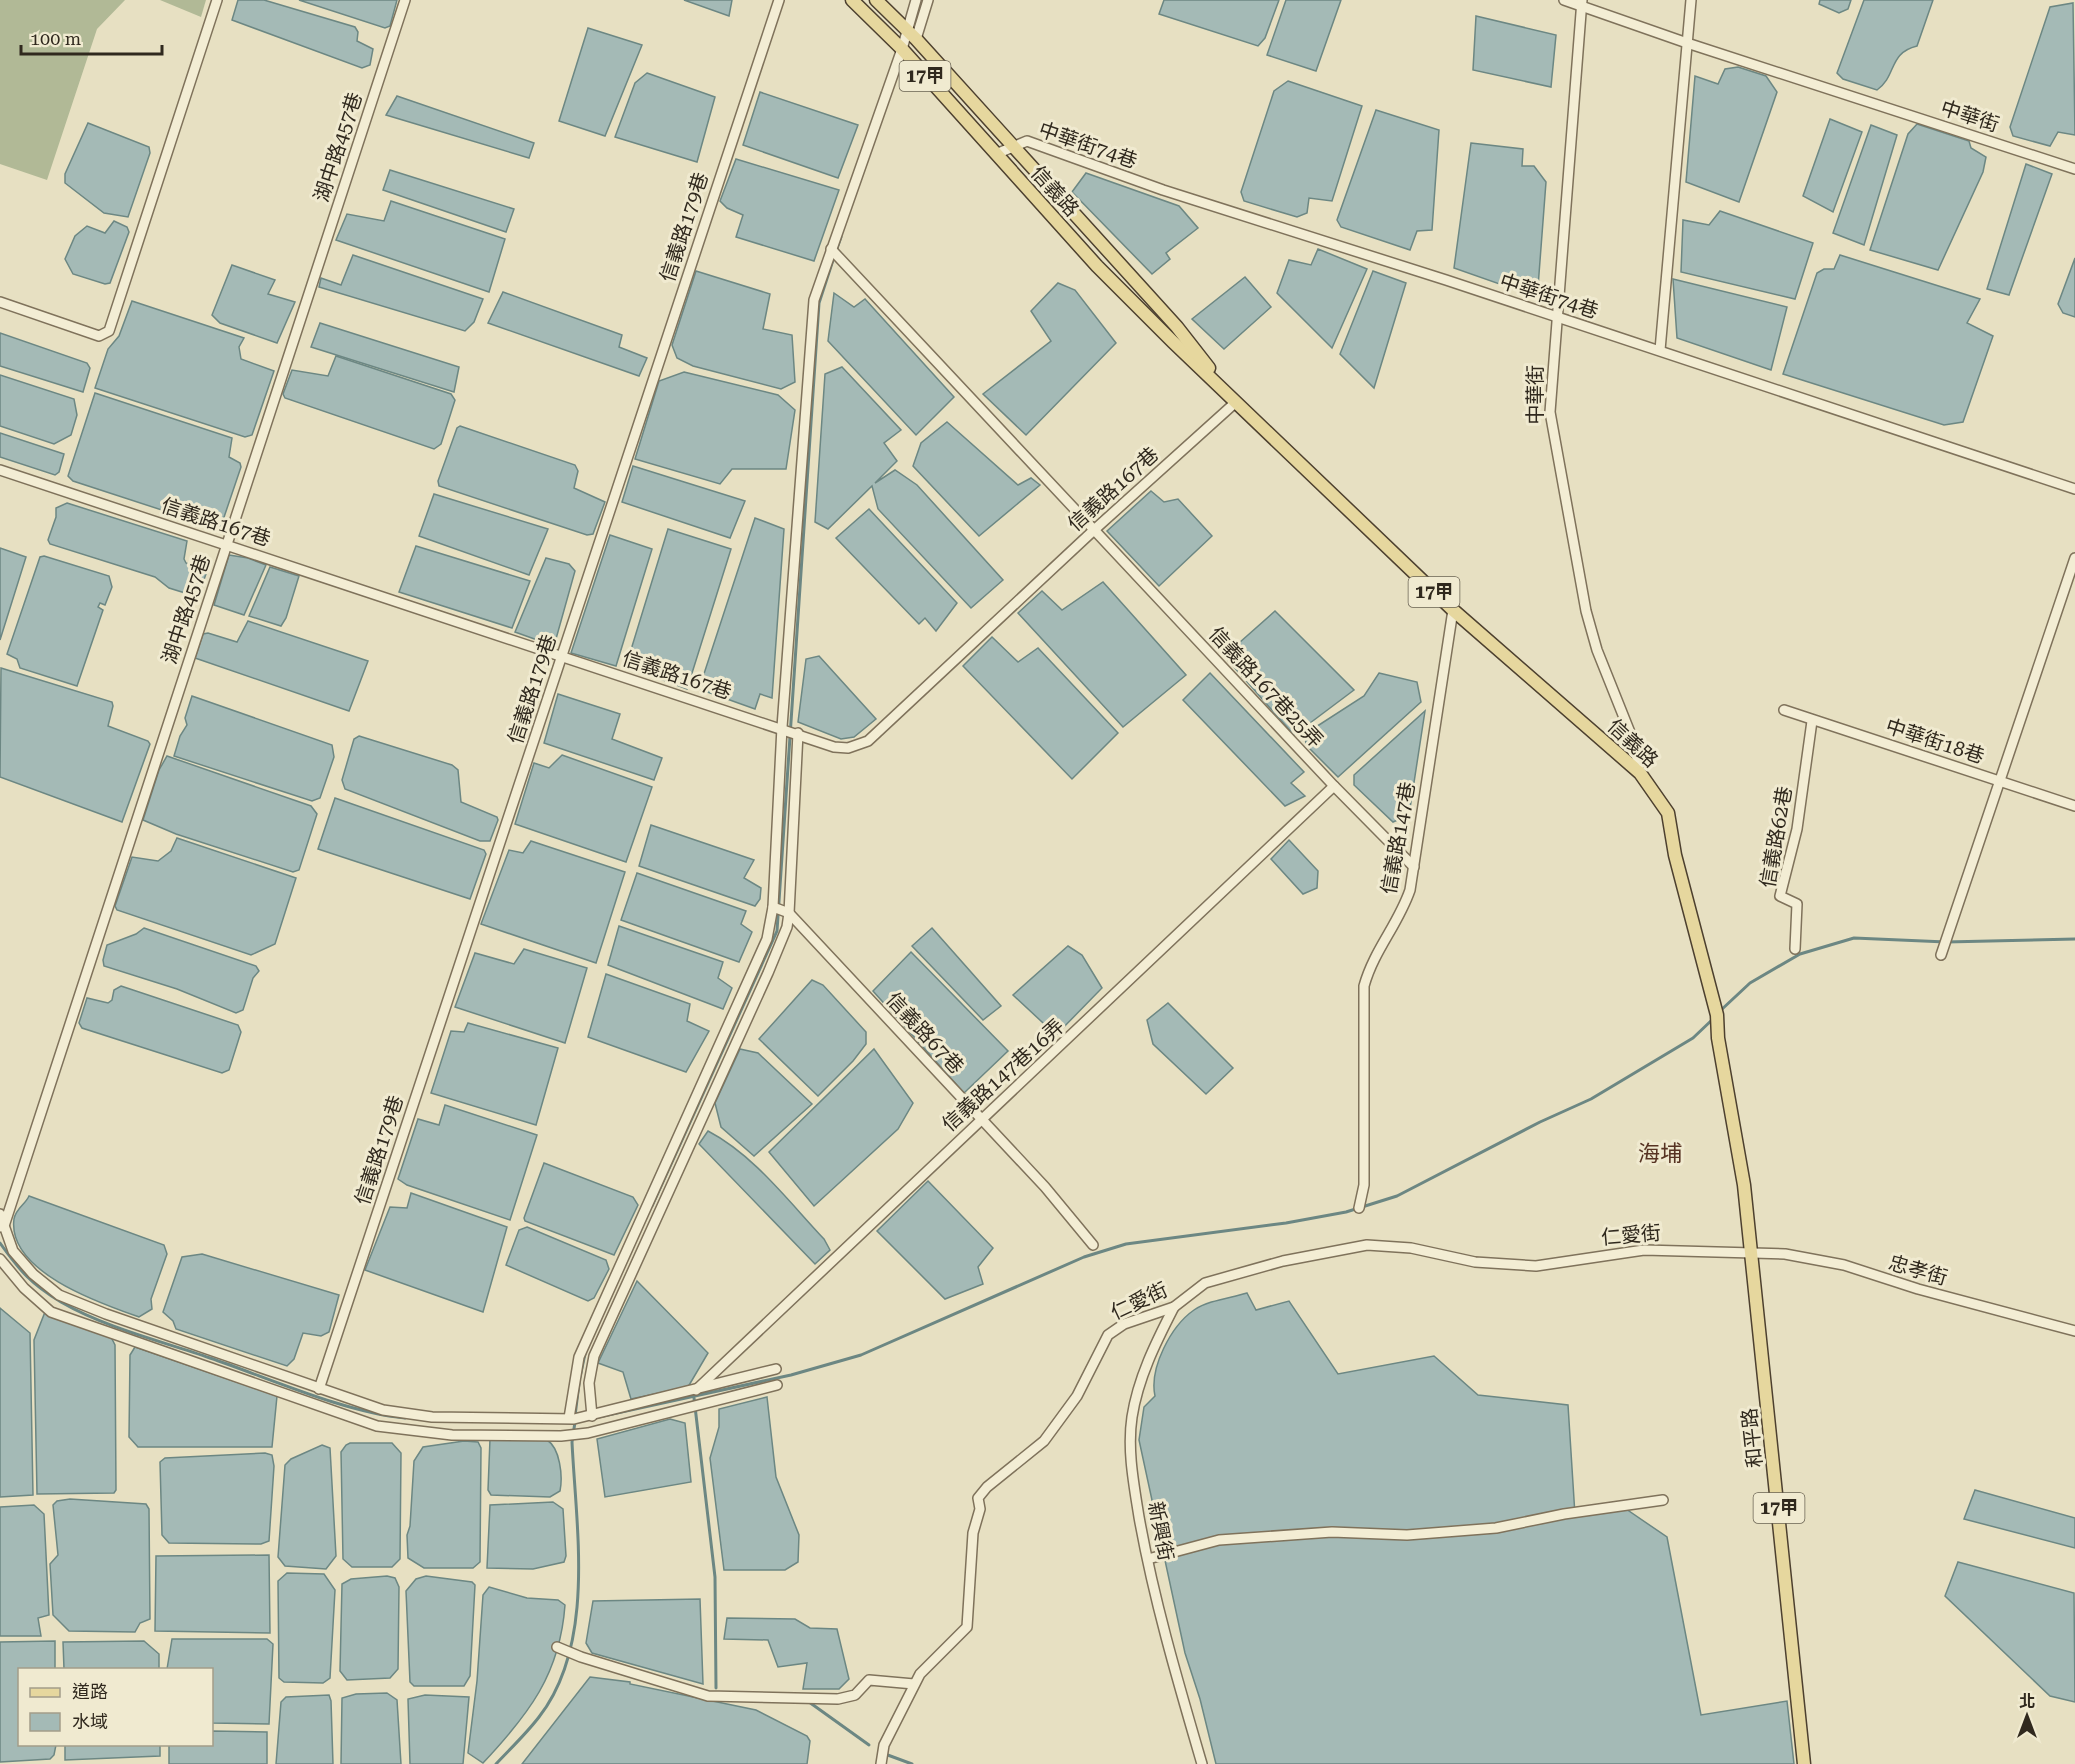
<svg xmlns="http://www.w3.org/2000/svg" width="2075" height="1764" viewBox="0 0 2075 1764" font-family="'Roboto Serif','Noto Sans TC',serif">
	<rect width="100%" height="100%" fill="#e7e0c2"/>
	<g fill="#b1b996">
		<polygon points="0,0 125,0 97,29 47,180 0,164"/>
		<polygon points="160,0 206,0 201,17"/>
	</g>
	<g fill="#a4bab6" stroke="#6c8783" stroke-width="1.5">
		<polygon points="238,0 264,0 355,27 358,32 357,41 373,49 370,65 362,68 232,20"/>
		<polygon points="299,0 397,0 390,26 385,28"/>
		<polygon points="684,0 732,0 729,16"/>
		<polygon points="1164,0 1279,0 1265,38 1258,46 1159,14"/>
		<polygon points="1286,0 1341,0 1316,71 1267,55"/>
		<polygon points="1820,0 1851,0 1848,9 1839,13 1819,4"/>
		<path d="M1864,0H1933L1917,46C1888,53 1897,76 1877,90L1843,79L1837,73Z"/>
		<polygon points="2073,3 2075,135 2058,132 2050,146 2013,136 2010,127 2050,7"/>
		<polygon points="1476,16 1556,35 1551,87 1473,70"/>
		<polygon points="588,28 642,45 605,136 559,121"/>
		<polygon points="1738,67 1766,76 1777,92 1739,202 1686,182 1695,76 1718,84 1725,69"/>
		<polygon points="647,73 715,97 697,162 615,137 635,83"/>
		<polygon points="1288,81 1362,106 1332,201 1309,198 1307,213 1297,217 1244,201 1241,192 1274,91"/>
		<polygon points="760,92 858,125 838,178 743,145"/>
		<polygon points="397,96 534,143 529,158 386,115"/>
		<polygon points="1376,110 1439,130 1432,230 1417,231 1410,250 1341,227 1337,220"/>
		<polygon points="1830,119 1862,132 1833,212 1803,196"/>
		<polygon points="88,123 149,147 150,153 128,217 104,213 65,183 65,174"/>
		<polygon points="1917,124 1969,141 1971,148 1986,157 1983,172 1938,270 1870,250 1908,134"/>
		<polygon points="1871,125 1897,135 1864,245 1833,233"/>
		<polygon points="1471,143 1523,149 1522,166 1534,166 1546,182 1538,287 1528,294 1454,268"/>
		<polygon points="736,159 839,190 814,261 736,237 743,215 727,208 720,201"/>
		<polygon points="2026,164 2052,174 2009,295 1987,289"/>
		<polygon points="390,170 514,209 506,232 383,190"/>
		<polygon points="1086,173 1179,206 1198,228 1166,253 1170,259 1152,274 1072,192"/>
		<polygon points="391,201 505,239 489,292 336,240 347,214 384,221"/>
		<polygon points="1720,211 1813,243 1795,299 1681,272 1683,220 1709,225"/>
		<polygon points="114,221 127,227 129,232 110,283 105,284 73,274 65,259 75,236 87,226 105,233"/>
		<polygon points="1318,249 1367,269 1332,348 1277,293 1289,260 1311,265"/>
		<polygon points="353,255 483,299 474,322 465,331 319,287 321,278 341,285"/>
		<polygon points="1840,255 1980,299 1967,323 1993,336 1963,422 1944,425 1783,374 1817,273 1824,269 1834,269"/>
		<polygon points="2075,258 2075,317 2063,313 2058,304"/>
		<polygon points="232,265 275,280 268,294 295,302 277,343 220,323 212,315"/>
		<polygon points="696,271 770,294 763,329 792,335 795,382 781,389 693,366 677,358 672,345"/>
		<polygon points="1373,271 1406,283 1374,388 1340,354"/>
		<polygon points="1245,277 1271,307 1224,349 1192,319"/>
		<polygon points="1673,279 1787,307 1771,370 1677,338"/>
		<polygon points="1058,283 1075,290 1116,343 1026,435 983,394 1051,341 1031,311"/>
		<polygon points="503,292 622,335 619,347 647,358 639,376 488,323"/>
		<polygon points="834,293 854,307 865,299 954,397 916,435 828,341"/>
		<polygon points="132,301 244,338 239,347 241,359 274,371 252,435 245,437 95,388 108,349 119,336"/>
		<polygon points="320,323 459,367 454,392 311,347"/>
		<polygon points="0,333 87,363 90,368 83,392 0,366"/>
		<polygon points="336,356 451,394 455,400 441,444 434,449 285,398 283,394 292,370 328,376"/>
		<polygon points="842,367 901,430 884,443 897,461 875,483 895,470 917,485 1003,580 971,608 878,509 872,486 828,529 815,522 825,374"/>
		<polygon points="684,372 778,395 795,410 786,469 732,469 720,484 635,459 659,381"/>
		<polygon points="0,375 74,399 77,415 71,435 54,444 0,426"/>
		<polygon points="95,393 232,438 229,457 240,463 241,467 220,529 73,481 68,476"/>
		<polygon points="947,422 1018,485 1031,478 1040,485 979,536 913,466 921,443"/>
		<polygon points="460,426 575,465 578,471 574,488 605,502 593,534 587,535 439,486 438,481 457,428"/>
		<polygon points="0,433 64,454 59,472 55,475 0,457"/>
		<polygon points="633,466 745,501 730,538 622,502"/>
		<polygon points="1151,491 1164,502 1178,499 1212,536 1159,586 1107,531"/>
		<polygon points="434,494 548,529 529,575 419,536"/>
		<polygon points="67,503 187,541 184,559 186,563 207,571 198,597 169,588 155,577 50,544 48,540 56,517 56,508"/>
		<polygon points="869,509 957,603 936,631 925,618 919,624 836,538"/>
		<polygon points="755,518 784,529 772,698 760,694 755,709 699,689"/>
		<polygon points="668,529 731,549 687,689 626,666"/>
		<polygon points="610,535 652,549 616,666 571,653"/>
		<polygon points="416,546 530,581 512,628 399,592"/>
		<polygon points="0,548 26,557 0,640"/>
		<polygon points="229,555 248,558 266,565 244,615 214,605"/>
		<polygon points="44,556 109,576 112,587 105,605 100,603 98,607 103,610 77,686 20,668 17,659 7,654 40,557"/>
		<polygon points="546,558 569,564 575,571 554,646 515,632"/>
		<polygon points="270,567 299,576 286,618 281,626 249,616"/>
		<polygon points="1103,582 1186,675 1123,727 1018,613 1042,591 1062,610"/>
		<polygon points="1275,611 1354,690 1294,735 1226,658 1239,643"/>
		<polygon points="248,621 368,661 349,711 195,658 203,634 208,633 237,642"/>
		<polygon points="992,637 1018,662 1038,648 1118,733 1072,779 963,666"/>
		<polygon points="819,656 876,719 854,737 841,739 798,722 806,659"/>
		<polygon points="1,668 112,702 113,706 108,726 148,741 150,744 122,822 0,777"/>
		<polygon points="1210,673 1304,772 1291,783 1305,796 1285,806 1183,700"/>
		<polygon points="1379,673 1417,682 1421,702 1338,777 1306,745 1305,734 1364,696"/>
		<polygon points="558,694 620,714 612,739 662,758 654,780 544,743"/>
		<polygon points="192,696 332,745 334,757 320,798 312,801 174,756 180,736 187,725 185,718"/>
		<polygon points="1425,711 1409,815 1393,822 1354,785 1354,775"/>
		<polygon points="359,736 452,765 458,770 461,802 497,817 498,820 490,841 480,841 345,789 342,780 354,739"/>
		<polygon points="562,755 652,787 626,862 515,824 534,763 549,768"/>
		<polygon points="167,756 311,806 317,814 299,870 293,872 176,834 143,820 159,770"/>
		<polygon points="335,798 484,850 486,854 470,899 318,849"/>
		<polygon points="651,825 754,860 744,878 761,888 760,899 755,906 639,866"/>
		<polygon points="177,838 296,878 275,944 251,955 117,910 115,906 132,857 158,861 171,851"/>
		<polygon points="1289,840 1318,871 1317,888 1303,894 1271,859"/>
		<polygon points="531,841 625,872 596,963 481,924 509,850 523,853"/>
		<polygon points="637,873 746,911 741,924 752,932 739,962 621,920"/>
		<polygon points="619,926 723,962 718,978 732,988 723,1009 608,965"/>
		<polygon points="144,928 256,966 259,971 253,978 243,1010 236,1013 177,989 104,966 103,960 107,945 136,934"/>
		<polygon points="932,928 1001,1006 983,1020 912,946"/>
		<polygon points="1068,946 1082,955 1102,988 1056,1035 1013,995"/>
		<polygon points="524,949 587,968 565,1043 455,1007 475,953 514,964"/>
		<polygon points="911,952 1008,1051 964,1093 873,991"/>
		<polygon points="606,974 690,1004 687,1021 709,1031 686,1072 588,1037"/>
		<polygon points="812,980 823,985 866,1032 866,1044 853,1061 818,1096 759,1039"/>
		<polygon points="121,986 238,1025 241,1032 229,1070 222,1073 82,1028 79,1023 87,998 108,1003 112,1000 114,990"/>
		<polygon points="1168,1003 1233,1068 1206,1094 1153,1044 1147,1020"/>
		<polygon points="468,1023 558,1048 536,1125 431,1093 451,1031 464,1032"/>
		<polygon points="740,1049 758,1053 812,1104 754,1156 721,1127 715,1103"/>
		<polygon points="874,1049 913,1103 898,1129 814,1206 769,1152"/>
		<polygon points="445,1105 537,1135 510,1220 407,1185 398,1179 418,1119 439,1125"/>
		<path d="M708,1131C754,1155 789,1202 824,1239L830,1250L815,1264L699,1144Z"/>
		<polygon points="544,1163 633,1197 638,1205 614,1255 525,1221 524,1218"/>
		<polygon points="928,1181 993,1248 978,1267 983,1284 945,1299 877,1231"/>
		<polygon points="411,1193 507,1227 483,1312 365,1270 390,1207 407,1208"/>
		<path d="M29,1196L164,1245L167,1254L151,1299L152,1309L139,1317C102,1304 7,1272 14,1219C16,1208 25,1205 29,1196Z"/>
		<polygon points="527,1227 606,1260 609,1269 594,1298 588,1301 506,1265 519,1230"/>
		<polygon points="202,1254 339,1295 329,1332 321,1336 303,1333 294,1359 287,1366 176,1329 173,1321 163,1312 182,1257"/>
		<polygon points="637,1281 708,1353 688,1387 631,1399 623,1372 598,1363"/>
		<path d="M1247,1293L1256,1310L1289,1301L1338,1374L1434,1356L1478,1395L1568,1405L1575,1515L1626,1509L1667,1537L1701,1715L1787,1701L1794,1764H1216L1200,1699L1185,1653L1139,1440L1144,1407L1155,1396C1149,1368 1171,1326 1194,1310C1209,1300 1231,1298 1247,1293Z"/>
		<polygon points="0,1308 30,1333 33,1495 0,1497"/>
		<polygon points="45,1312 110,1335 115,1345 116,1490 114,1493 37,1494 34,1340"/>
		<polygon points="135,1347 277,1396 272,1447 138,1447 129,1437 130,1355"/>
		<polygon points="767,1397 776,1477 799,1535 798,1562 785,1570 724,1570 710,1458 719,1427 719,1409"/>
		<polygon points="670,1419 685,1423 691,1482 605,1497 597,1439"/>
		<path d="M490,1439L547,1440C560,1448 563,1476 560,1491L550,1497L491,1495L488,1490Z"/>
		<polygon points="464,1441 478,1442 481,1448 480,1562 473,1568 424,1568 408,1558 407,1535 410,1526 414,1461 423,1447"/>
		<polygon points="350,1443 392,1443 401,1453 400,1559 392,1567 352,1567 343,1559 341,1452 346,1445"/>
		<polygon points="322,1445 330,1448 336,1556 326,1569 285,1566 278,1557 285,1465 291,1459"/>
		<polygon points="265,1453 272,1455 274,1466 269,1541 261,1544 169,1543 162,1535 160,1462 165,1458"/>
		<polygon points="1975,1490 2075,1518 2075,1548 1964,1519"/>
		<polygon points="70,1499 146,1504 149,1509 150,1619 140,1623 135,1632 69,1631 53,1615 50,1564 58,1555 53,1505 57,1501"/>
		<polygon points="553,1502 563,1509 566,1556 564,1562 533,1569 487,1568 490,1505"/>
		<polygon points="34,1505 44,1514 49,1615 38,1618 41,1636 0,1636 0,1507"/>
		<polygon points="269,1555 270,1633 155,1631 156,1556"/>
		<polygon points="1958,1562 2074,1593 2075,1702 2050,1696 1945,1596"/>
		<polygon points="287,1573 324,1574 335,1590 330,1678 323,1683 284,1682 279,1678 278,1581"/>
		<polygon points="387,1576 395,1578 399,1587 398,1669 390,1678 347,1680 340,1671 342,1584 351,1579"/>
		<polygon points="426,1576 472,1582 475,1585 470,1676 464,1686 414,1686 410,1682 406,1591 416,1579"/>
		<path d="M489,1587L527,1598L558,1600L565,1605C560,1674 529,1714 483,1763L468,1753L477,1681L483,1595Z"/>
		<polygon points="700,1599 703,1684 592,1653 586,1643 593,1601"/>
		<polygon points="727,1618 795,1619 810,1628 837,1629 849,1679 839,1689 803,1689 807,1663 778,1667 768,1640 724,1639"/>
		<polygon points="172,1639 267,1639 273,1644 269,1724 212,1723 212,1670 167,1669"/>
		<polygon points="55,1641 55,1669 20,1670 20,1744 56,1745 54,1755 50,1759 0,1762 0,1642"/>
		<polygon points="144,1641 159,1654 159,1669 64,1669 63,1642"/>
		<polygon points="590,1677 630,1682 630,1684 756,1710 807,1736 810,1741 807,1764 522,1764"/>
		<polygon points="387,1693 397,1700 401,1764 341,1764 342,1698 356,1694"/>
		<polygon points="329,1695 331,1701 333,1764 276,1764 281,1702 286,1697"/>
		<polygon points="425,1695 469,1697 463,1764 410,1764 408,1699"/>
		<polygon points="212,1731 267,1732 267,1764 169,1764 169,1745 212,1744"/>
		<polygon points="65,1745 160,1745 160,1756 65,1760"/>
	</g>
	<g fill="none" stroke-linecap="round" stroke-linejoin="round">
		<g stroke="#6c8783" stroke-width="3">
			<polyline points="836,251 841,237"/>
			<polyline points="1720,1011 1750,983 1800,954 1854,938 1946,942 2075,939"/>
			<polyline points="652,1206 777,931 819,303 834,257"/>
			<path d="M0,1243C20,1271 31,1284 61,1302C106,1328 161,1341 210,1358C269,1378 343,1412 405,1418"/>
			<polyline points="580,1377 585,1354"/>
			<polyline points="694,1398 715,1577 716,1688"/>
			<polyline points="575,1416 579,1383"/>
			<polyline points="594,1418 791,1375 861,1355 1084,1257 1126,1244 1286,1223 1346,1212 1397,1196 1540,1122 1591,1099 1693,1038 1714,1018"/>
			<polyline points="809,1702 869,1745"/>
			<polyline points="885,1754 912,1764"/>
			<path d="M496,1764C510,1749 526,1734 539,1717C596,1644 576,1528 572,1442L575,1422"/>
		</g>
		<defs>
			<g id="minor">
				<polyline points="1564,0 1687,43 2075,169"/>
				<polyline points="1582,0 1550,412 1586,611 1597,650 1633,740 1640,773"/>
				<polyline points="916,39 928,0"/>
				<polyline points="996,154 1027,141 1163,190 1446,280 2075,489"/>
				<polyline points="831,249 1334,786 1414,867"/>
				<polyline points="0,302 99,336 109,331 217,0"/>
				<polyline points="1660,350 1691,0"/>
				<polyline points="0,470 834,747 848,748 868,741 1094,530 1236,402"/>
				<polyline points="1784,710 2075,806"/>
				<polyline points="773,907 789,913 1045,1187 1093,1245"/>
				<polyline points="1795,949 1797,904 1780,896 1797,829 1812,721"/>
				<polyline points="1941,955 2075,558"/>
				<path d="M1359,1208L1364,1185V986C1374,950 1398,925 1410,890L1453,610"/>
				<polyline points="0,1214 13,1251 33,1274 59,1295 106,1314 383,1410 432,1417 574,1419 776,1369"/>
				<polyline points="0,1227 4,1226 405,0"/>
				<polyline points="0,1259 24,1288 51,1312 377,1426 452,1435 561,1436 588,1433 777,1385"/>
				<path d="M1174,1307C1156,1342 1138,1378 1132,1417C1127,1450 1134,1485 1139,1517C1154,1601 1178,1682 1202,1764"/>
				<polyline points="319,1389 779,0"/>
				<polyline points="696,1390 1334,786"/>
				<polyline points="592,1416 589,1383 594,1356 768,973 787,927 789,913 798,733"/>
				<polyline points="569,1418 579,1357 767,939 773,907 782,727 814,300 902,49 916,0"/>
				<polyline points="1148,1559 1219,1540 1332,1532 1407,1535 1496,1528 1564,1514 1663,1500"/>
				<polyline points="557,1647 581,1657 708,1696 838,1699 855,1695 869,1680 914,1684"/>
				<polyline points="881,1764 884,1745 920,1674 967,1627 973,1533 980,1509 978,1498 987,1487 1044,1441 1077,1396 1108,1335 1124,1324 1174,1307 1205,1283 1283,1261 1367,1245 1411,1248 1475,1262 1536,1266 1644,1250 1785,1254 1844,1265 1918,1289 2075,1331"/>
			</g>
			<g id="major">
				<polyline points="852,0 902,49 1097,266 1173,342 1453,610 1640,773 1668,813 1675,855 1717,1015 1718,1038 1744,1185 1804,1764"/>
				<polyline points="876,0 916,39 1177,327 1209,368"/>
			</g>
		</defs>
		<use href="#minor" stroke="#7f725b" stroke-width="12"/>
		<use href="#major" stroke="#4d402f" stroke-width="15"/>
		<use href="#minor" stroke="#f3edd4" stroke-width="9"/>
		<use href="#major" stroke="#e6d79e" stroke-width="12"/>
	</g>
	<g text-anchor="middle" stroke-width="6" stroke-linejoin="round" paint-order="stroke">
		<g fill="#f0ead0" stroke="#6a6353" stroke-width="1.5">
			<rect x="899.5" y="61" width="51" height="30" rx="4.5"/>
			<rect x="1408.5" y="577" width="51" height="30" rx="4.5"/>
			<rect x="1753.5" y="1493" width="51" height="30" rx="4.5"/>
		</g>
		<g font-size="18" font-weight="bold" fill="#30291e">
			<text x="925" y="82">17甲</text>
			<text x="1434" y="598">17甲</text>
			<text x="1779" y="1514">17甲</text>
		</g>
		<g font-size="20" fill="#30291e" stroke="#f0ead0">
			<text transform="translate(1970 116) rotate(18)" y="7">中華街</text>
			<text transform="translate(1088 145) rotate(19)" y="7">中華街74巷</text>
			<text transform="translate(338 147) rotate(-72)" y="7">湖中路457巷</text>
			<text transform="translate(1055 191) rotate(48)" y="7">信義路</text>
			<text transform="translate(684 227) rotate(-72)" y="7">信義路179巷</text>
			<text transform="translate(1549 296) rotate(18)" y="7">中華街74巷</text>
			<text transform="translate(1535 395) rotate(-90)" y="7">中華街</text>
			<text transform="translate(1113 489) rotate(-42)" y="7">信義路167巷</text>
			<text transform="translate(216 522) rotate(18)" y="7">信義路167巷</text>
			<text transform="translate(186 609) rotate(-72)" y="7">湖中路457巷</text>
			<text transform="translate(677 675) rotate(18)" y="7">信義路167巷</text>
			<text transform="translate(1266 687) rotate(47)" y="7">信義路167巷25弄</text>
			<text transform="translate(532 689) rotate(-72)" y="7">信義路179巷</text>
			<text transform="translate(1935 741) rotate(18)" y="7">中華街18巷</text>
			<text transform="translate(1633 743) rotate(43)" y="7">信義路</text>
			<text transform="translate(1776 837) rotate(-80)" y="7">信義路62巷</text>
			<text transform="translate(1398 838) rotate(-80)" y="7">信義路147巷</text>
			<text transform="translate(925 1033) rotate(47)" y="7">信義路67巷</text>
			<text transform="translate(1003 1075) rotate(-42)" y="7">信義路147巷16弄</text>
			<text transform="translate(379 1150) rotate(-72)" y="7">信義路179巷</text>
			<text transform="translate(1631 1235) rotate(-5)" y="7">仁愛街</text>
			<text transform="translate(1918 1270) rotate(16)" y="7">忠孝街</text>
			<text transform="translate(1139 1301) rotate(-25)" y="7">仁愛街</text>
			<text transform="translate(1752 1438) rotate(-96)" y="7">和平路</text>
			<text transform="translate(1161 1531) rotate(79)" y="7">新興街</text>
		</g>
		<g font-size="22" fill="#573323" stroke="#f0ead0">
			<text x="1660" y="1161">海埔</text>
		</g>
	</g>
	<rect x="18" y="1668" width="195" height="78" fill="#f0ead0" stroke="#a39d89" stroke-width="1.5"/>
	<rect x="30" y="1688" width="30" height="9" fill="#e6d79e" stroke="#a39d89" stroke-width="1.5"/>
	<text x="72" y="1698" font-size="18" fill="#30291e">道路</text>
	<rect x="30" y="1713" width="30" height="18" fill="#a4bab6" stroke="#a39d89" stroke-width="1.5"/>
	<text x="72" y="1728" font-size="18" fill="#30291e">水域</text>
	<g transform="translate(2027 1716)" stroke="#f0ead0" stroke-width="4.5" paint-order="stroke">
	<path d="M0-4.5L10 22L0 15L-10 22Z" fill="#30291e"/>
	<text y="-9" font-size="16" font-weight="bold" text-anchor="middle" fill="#30291e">北</text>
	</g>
	<path d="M21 45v9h141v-9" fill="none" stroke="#30291e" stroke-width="3"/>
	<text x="30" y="45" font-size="18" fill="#30291e" stroke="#f0ead0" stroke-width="4.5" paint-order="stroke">100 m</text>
</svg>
